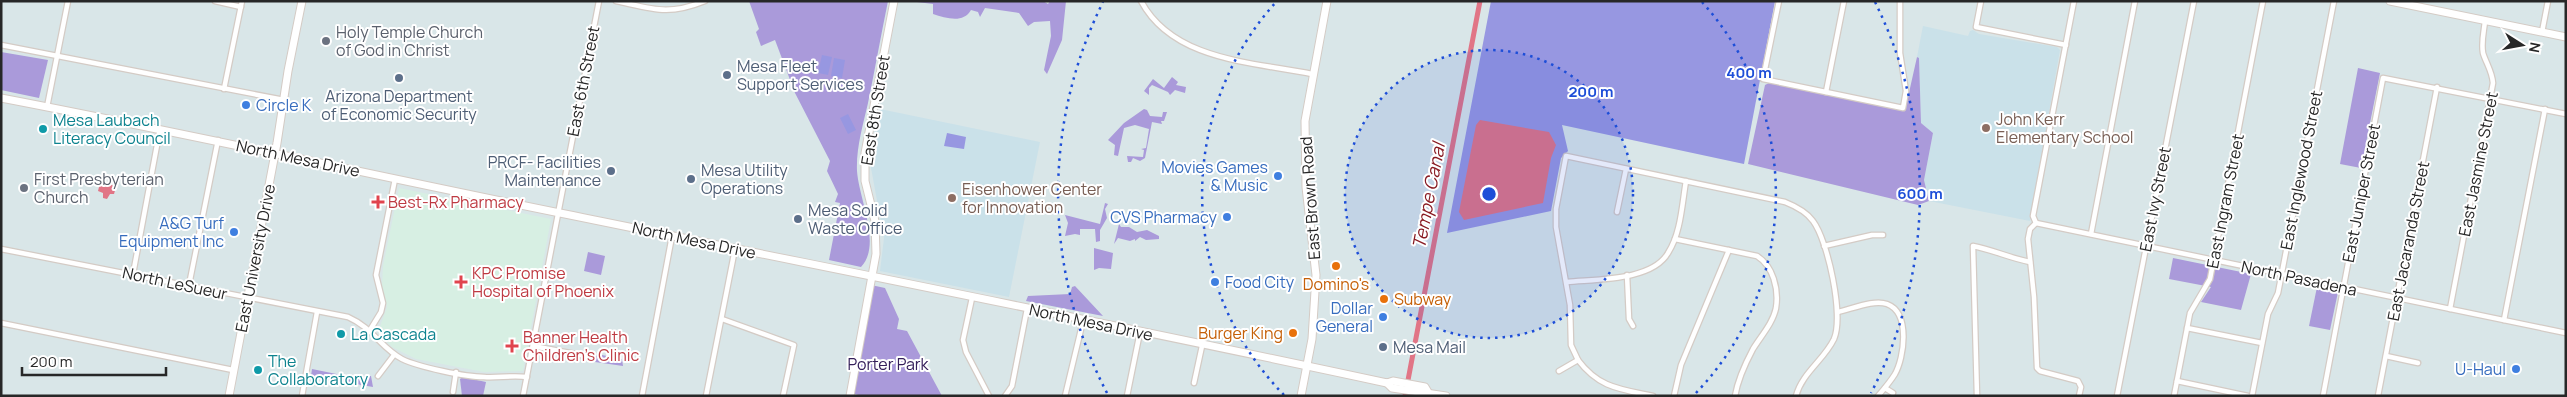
<svg xmlns="http://www.w3.org/2000/svg" width="2567" height="397" viewBox="0 0 2567 397" font-family="Manrope,sans-serif">
	<rect width="100%" height="100%" fill="#d9e6e8"/>
	<g fill="#cae1e9">
		<polygon points="1923,26 1968,36 1970,31 1973,30 1979,34 2057,47 2060,50 2030,221 1929,201 1924,180 1933,133 1921,123 1919,58 1917,57"/>
		<polygon points="880,109 1040,142 1009,297 880,271 884,238 871,168 871,153"/>
	</g>
	<polygon fill="#d7efe3" points="399,188 551,219 523,371 484,372 416,359 392,347 378,332 387,307 382,287 383,266"/>
	<g fill="#aa9ada">
		<path d="M749,1H888C881,35 875,69 868,103C863,125 856,148 857,171C859,199 882,245 861,267L829,260L840,203L835,202L838,194L827,171L830,161L795,93L775,40L761,46L756,32L759,29Z"/>
		<path d="M909,1H1043L1048,4L1050,1H1066L1062,40L1047,74L1044,70L1051,36L1050,21L1034,22L1028,26L1019,13L985,8L980,17L978,12L971,10C963,24 946,18 933,14V4Z"/>
		<polygon points="1,52 48,60 39,98 1,90"/>
		<polygon points="1917,57 1919,58 1921,123 1933,133 1924,180 1929,201 1918,205 1748,164 1765,85 1769,83 1900,110 1906,106"/>
		<polygon points="2358,68 2380,73 2361,168 2340,164"/>
		<polygon points="1172,77 1178,82 1176,85 1186,87 1185,93 1175,90 1170,95 1168,92 1152,85 1149,88 1149,95 1144,91 1153,79 1164,88"/>
		<polygon points="1144,109 1147,110 1150,116 1162,117 1163,112 1167,112 1164,121 1161,121 1162,124 1152,122 1145,158 1140,161 1133,158 1131,162 1128,162 1127,156 1143,157 1144,150 1141,149 1146,148 1149,129 1135,125 1124,128 1118,156 1114,155 1115,145 1108,140 1124,123"/>
		<polygon points="1105,203 1108,204 1105,209 1107,218 1100,230 1100,241 1096,242 1095,229 1080,229 1080,235 1075,234 1065,236 1068,223 1065,215 1100,224"/>
		<polygon points="1119,224 1121,227 1129,227 1137,232 1147,230 1159,236 1159,239 1146,240 1140,237 1135,241 1135,239 1130,241 1118,238 1114,244"/>
		<polygon points="1094,248 1113,253 1111,269 1099,268 1094,270"/>
		<polygon points="588,252 605,256 601,275 584,271"/>
		<polygon points="2173,258 2251,274 2241,310 2201,302 2211,287 2169,279"/>
		<polygon points="871,285 885,288 899,319 897,329 907,331 942,396 863,396 850,393"/>
		<polygon points="1075,286 1103,316 1026,301 1028,296 1070,294 1072,287"/>
		<polygon points="2317,287 2338,292 2330,330 2309,326"/>
		<polygon points="597,354 622,359 623,366 595,362"/>
		<polygon points="312,369 356,378 371,376 373,387 311,376"/>
		<polygon points="463,377 486,382 483,396 462,396 460,379"/>
	</g>
	<g fill="#9797e1">
		<polygon points="1491,1 1775,1 1744,164 1562,125 1568,151 1561,158 1551,211 1447,233"/>
		<polygon points="822,55 832,57 828,75 818,73"/>
		<polygon points="834,58 845,60 842,78 831,76"/>
		<polygon points="848,114 856,130 848,134 840,118"/>
		<polygon points="947,133 966,137 964,149 944,146"/>
	</g>
	<g fill="#e17586">
		<polygon points="1480,120 1549,132 1556,145 1551,158 1543,203 1464,220 1459,212 1476,125"/>
		<polygon points="105,182 116,187 114,194 110,194 107,199 103,198 103,193 98,191 100,183"/>
	</g>
	<g fill="none" stroke-linecap="round" stroke-linejoin="round">
		<polyline stroke="#e17586" stroke-width="5" points="1405,396 1480,1"/>
		<defs>
			<g id="street">
				<polyline points="215,1 241,7"/>
				<path d="M616,1C653,9 668,16 705,1"/>
				<path d="M1141,1C1173,61 1253,62 1312,74"/>
				<polyline points="1779,1 1763,79 1903,108 1906,91 1900,53 1900,1"/>
				<polyline points="1981,1 1976,27 2066,45"/>
				<polyline points="2074,1 2033,216 2036,223 2566,333"/>
				<polyline points="2542,32 2548,1"/>
				<polyline points="1,45 284,100"/>
				<polyline points="224,89 242,1"/>
				<polyline points="1826,92 1844,1"/>
				<polyline points="47,107 68,1"/>
				<polyline points="1617,212 1626,169"/>
				<polyline points="2036,223 2030,229 2028,239 2034,297 2037,368 2040,371 2078,381 2081,387 2079,396"/>
				<polyline points="2091,234 2135,1"/>
				<path d="M1675,239L1757,256C1773,266 1779,289 1776,308C1773,323 1761,336 1753,349C1745,364 1738,379 1735,396"/>
				<polyline points="1824,246 1872,235 1883,235"/>
				<path d="M1,249L348,317C373,328 381,348 402,359C418,367 466,377 484,377C499,378 512,375 527,377"/>
				<polyline points="133,274 160,129"/>
				<polyline points="1627,275 1629,319 1633,326"/>
				<path d="M1567,282C1596,279 1652,281 1668,253C1681,233 1682,204 1686,181"/>
				<polyline points="189,285 218,140"/>
				<polyline points="972,298 963,340 966,352 989,396"/>
				<path d="M2450,309L2493,83C2492,71 2486,63 2483,53C2481,42 2484,31 2485,21"/>
				<path d="M1838,312C1852,309 1874,299 1887,304C1911,313 1904,358 1895,374C1890,382 1884,389 1878,396"/>
				<polyline points="722,319 794,345 783,396"/>
				<polyline points="2504,320 2545,109"/>
				<polyline points="1,323 233,370"/>
				<polyline points="2187,328 2262,343"/>
				<polyline points="370,330 381,312 383,303 376,275 395,179"/>
				<polyline points="533,346 586,356"/>
				<polyline points="2386,356 2418,363"/>
				<path d="M1578,360C1599,388 1620,389 1653,396"/>
				<path d="M1559,371L1578,360L1571,345L1570,305L1556,227V209L1566,156L1785,202C1795,206 1806,211 1813,221C1828,241 1844,316 1834,339C1824,360 1802,373 1796,396"/>
				<polyline points="378,376 394,355"/>
				<polyline points="2177,381 2248,396"/>
				<polyline points="1194,383 1202,346"/>
				<polyline points="1885,388 1893,393"/>
				<polyline points="453,392 456,372"/>
				<polyline points="302,396 317,312"/>
				<polyline points="523,396 599,1"/>
				<polyline points="642,396 672,236"/>
				<polyline points="706,396 735,249"/>
				<polyline points="1005,396 1012,386 1027,309"/>
				<polyline points="1065,396 1083,321"/>
				<polyline points="1127,396 1140,332"/>
				<polyline points="1674,396 1681,365 1729,250"/>
				<path d="M1977,396L1973,246C1993,250 2010,258 2030,262"/>
				<polyline points="2117,396 2194,1"/>
				<polyline points="2174,396 2190,313 2210,279 2263,1"/>
				<polyline points="2252,396 2268,314 2278,293 2334,1"/>
				<polyline points="2323,396 2383,78 2566,114"/>
				<polyline points="2378,396 2437,87"/>
			</g>
			<g id="secondary">
				<polyline points="2390,1 2566,37"/>
				<path d="M1,98C190,134 377,176 565,214C839,270 1114,324 1387,383L1393,381L1425,387L1428,392"/>
				<polyline points="1387,383 1392,388 1446,396"/>
				<polyline points="229,396 277,143 288,71 302,1"/>
				<polyline points="850,396 876,254 875,221 865,181 865,153 894,1"/>
				<polyline points="1301,396 1312,339 1316,275 1306,187 1305,121 1327,1"/>
			</g>
		</defs>
		<use href="#street" stroke="#d4cbc5" stroke-width="7"/>
		<use href="#secondary" stroke="#d4cbc5" stroke-width="9"/>
		<use href="#street" stroke="#fff" stroke-width="4.5"/>
		<use href="#secondary" stroke="#fff" stroke-width="7"/>
	</g>
	<circle cx="1489" cy="194" r="144" fill="#1d4ed8" fill-opacity=".12"/>
	<g fill="none" stroke="#1d4ed8" stroke-width="2.5" stroke-dasharray="2.5 5">
		<circle cx="1489" cy="194" r="144"/>
		<path d="M1284 395A287 287 0 0 1 1276 2M1702 2A287 287 0 0 1 1694 395"/>
		<path d="M1107 393A431 431 0 0 1 1103 2M1875 2A431 431 0 0 1 1871 393"/>
	</g>
	<g fill="#6b7280" stroke="#fff" stroke-width="2">
		<circle cx="326" cy="41" r="5"/>
		<circle cx="24" cy="188" r="5"/>
	</g>
	<g fill="#5c6f8a" stroke="#fff" stroke-width="2">
		<circle cx="727" cy="75" r="5"/>
		<circle cx="399" cy="78" r="5"/>
		<circle cx="611" cy="171" r="5"/>
		<circle cx="691" cy="179" r="5"/>
		<circle cx="798" cy="219" r="5"/>
		<circle cx="1383" cy="347" r="5"/>
	</g>
	<g fill="#3f7fe0" stroke="#fff" stroke-width="2">
		<circle cx="246" cy="105" r="5"/>
		<circle cx="1278" cy="176" r="5"/>
		<circle cx="1227" cy="217" r="5"/>
		<circle cx="234" cy="232" r="5"/>
		<circle cx="1215" cy="282" r="5"/>
		<circle cx="1383" cy="317" r="5"/>
		<circle cx="2516" cy="369" r="5"/>
	</g>
	<g fill="#8d6e63" stroke="#fff" stroke-width="2">
		<circle cx="1986" cy="128" r="5"/>
		<circle cx="952" cy="198" r="5"/>
	</g>
	<g fill="#0f9aa8" stroke="#fff" stroke-width="2">
		<circle cx="43" cy="129" r="5"/>
		<circle cx="341" cy="334" r="5"/>
		<circle cx="258" cy="370" r="5"/>
	</g>
	<g fill="#e0444e" stroke="#fff" stroke-width="2">
		<path d="M375.5 194.5h5v5h5v5h-5v5h-5v-5h-5v-5h5z"/>
		<path d="M458.5 274.5h5v5h5v5h-5v5h-5v-5h-5v-5h5z"/>
		<path d="M509.5 338.5h5v5h5v5h-5v5h-5v-5h-5v-5h5z"/>
	</g>
	<g fill="#e8710a" stroke="#fff" stroke-width="2">
		<circle cx="1336" cy="266" r="5"/>
		<circle cx="1384" cy="299" r="5"/>
		<circle cx="1293" cy="333" r="5"/>
	</g>
	<g text-anchor="middle" stroke-width="4" stroke-linejoin="round" paint-order="stroke">
		<g font-size="16" fill="#5b616d" stroke="#fff" text-anchor="start">
			<text x="336" y="38">Holy Temple Church<tspan x="336" dy="18">of God in Christ</tspan></text>
			<text x="34" y="185">First Presbyterian<tspan x="34" dy="18">Church</tspan></text>
		</g>
		<g font-size="16" fill="#4e5e75" stroke="#fff" text-anchor="start">
			<text x="737" y="72">Mesa Fleet<tspan x="737" dy="18">Support Services</tspan></text>
			<text x="399" y="102" text-anchor="middle">Arizona Department<tspan x="399" dy="18">of Economic Security</tspan></text>
			<text x="601" y="168" text-anchor="end">PRCF- Facilities<tspan x="601" dy="18">Maintenance</tspan></text>
			<text x="701" y="176">Mesa Utility<tspan x="701" dy="18">Operations</tspan></text>
			<text x="808" y="216">Mesa Solid<tspan x="808" dy="18">Waste Office</tspan></text>
			<text x="1393" y="353">Mesa Mail</text>
		</g>
		<g font-size="16" fill="#272727" stroke="#fff">
			<text transform="translate(583 81) rotate(-79)" y="6">East 6th Street</text>
			<text transform="translate(875 110) rotate(-81)" y="6">East 8th Street</text>
			<text transform="translate(298 158) rotate(12)" y="6">North Mesa Drive</text>
			<text transform="translate(2478 164) rotate(-79)" y="6">East Jasmine Street</text>
			<text transform="translate(2301 170) rotate(-79)" y="6">East Inglewood Street</text>
			<text transform="translate(2361 193) rotate(-79)" y="6">East Juniper Street</text>
			<text transform="translate(1310 198) rotate(-94)" y="6">East Brown Road</text>
			<text transform="translate(2155 199) rotate(-79)" y="6">East Ivy Street</text>
			<text transform="translate(2225 201) rotate(-79)" y="6">East Ingram Street</text>
			<text transform="translate(694 240) rotate(12)" y="6">North Mesa Drive</text>
			<text transform="translate(2408 241) rotate(-79)" y="6">East Jacaranda Street</text>
			<text transform="translate(255 258) rotate(-79)" y="6">East University Drive</text>
			<text transform="translate(2299 278) rotate(12)" y="6">North Pasadena</text>
			<text transform="translate(175 283) rotate(12)" y="6">North LeSueur</text>
			<text transform="translate(1091 322) rotate(12)" y="6">North Mesa Drive</text>
		</g>
		<g font-size="16" fill="#366cbe" stroke="#fff" text-anchor="end">
			<text x="256" y="111" text-anchor="start">Circle K</text>
			<text x="1268" y="173">Movies Games<tspan x="1268" dy="18">&amp; Music</tspan></text>
			<text x="1217" y="223">CVS Pharmacy</text>
			<text x="224" y="229">A&amp;G Turf<tspan x="224" dy="18">Equipment Inc</tspan></text>
			<text x="1225" y="288" text-anchor="start">Food City</text>
			<text x="1373" y="314">Dollar<tspan x="1373" dy="18">General</tspan></text>
			<text x="2506" y="375">U-Haul</text>
		</g>
		<g font-size="16" fill="#785e54" stroke="#fff" text-anchor="start">
			<text x="1996" y="125">John Kerr<tspan x="1996" dy="18">Elementary School</tspan></text>
			<text x="962" y="195">Eisenhower Center<tspan x="962" dy="18">for Innovation</tspan></text>
		</g>
		<g font-size="16" fill="#0d838f" stroke="#fff" text-anchor="start">
			<text x="53" y="126">Mesa Laubach<tspan x="53" dy="18">Literacy Council</tspan></text>
			<text x="351" y="340">La Cascada</text>
			<text x="268" y="367">The<tspan x="268" dy="18">Collaboratory</tspan></text>
		</g>
		<g font-size="16" fill="#be3a42" stroke="#fff" text-anchor="start">
			<text x="388" y="208">Best-Rx Pharmacy</text>
			<text x="472" y="279">KPC Promise<tspan x="472" dy="18">Hospital of Phoenix</tspan></text>
			<text x="523" y="343">Banner Health<tspan x="523" dy="18">Children's Clinic</tspan></text>
		</g>
		<g font-size="16" fill="#c56008" stroke="#fff">
			<text x="1336" y="290">Domino's</text>
			<text x="1394" y="305" text-anchor="start">Subway</text>
			<text x="1283" y="339" text-anchor="end">Burger King</text>
		</g>
		<g font-size="16" fill="#36205b" stroke="#fff">
			<text x="888" y="370">Porter Park</text>
		</g>
		<g font-size="18" font-style="italic" fill="#881a22" stroke="#fff">
			<text transform="translate(1429 196) rotate(-79)" y="6">Tempe Canal</text>
		</g>
	</g>
	<circle cx="1489" cy="194" r="8" fill="#1d4ed8" stroke="#fff" stroke-width="2.5"/>
	<g font-size="15" text-anchor="middle" font-weight="bold" fill="#1d4ed8" stroke="#fff" stroke-width="4" stroke-linejoin="round" paint-order="stroke">
		<text x="1749" y="78">400 m</text>
		<text x="1591" y="97">200 m</text>
		<text x="1920" y="199">600 m</text>
	</g>
	<rect width="2567" height="397" fill="none" stroke="#272727" stroke-width="5"/>
	<g transform="translate(2522 45) rotate(101)" stroke="#ffffff" stroke-width="4" paint-order="stroke">
	<path d="M0-4L9 19L0 12L-9 19Z" fill="#272727"/>
	<text y="-8" font-size="14" font-weight="bold" text-anchor="middle" fill="#272727">N</text>
	</g>
	<path d="M22 367v8h144v-8" fill="none" stroke="#272727" stroke-width="2.5"/>
	<text x="30" y="367" font-size="15" fill="#272727" stroke="#ffffff" stroke-width="4" paint-order="stroke">200 m</text>
</svg>
